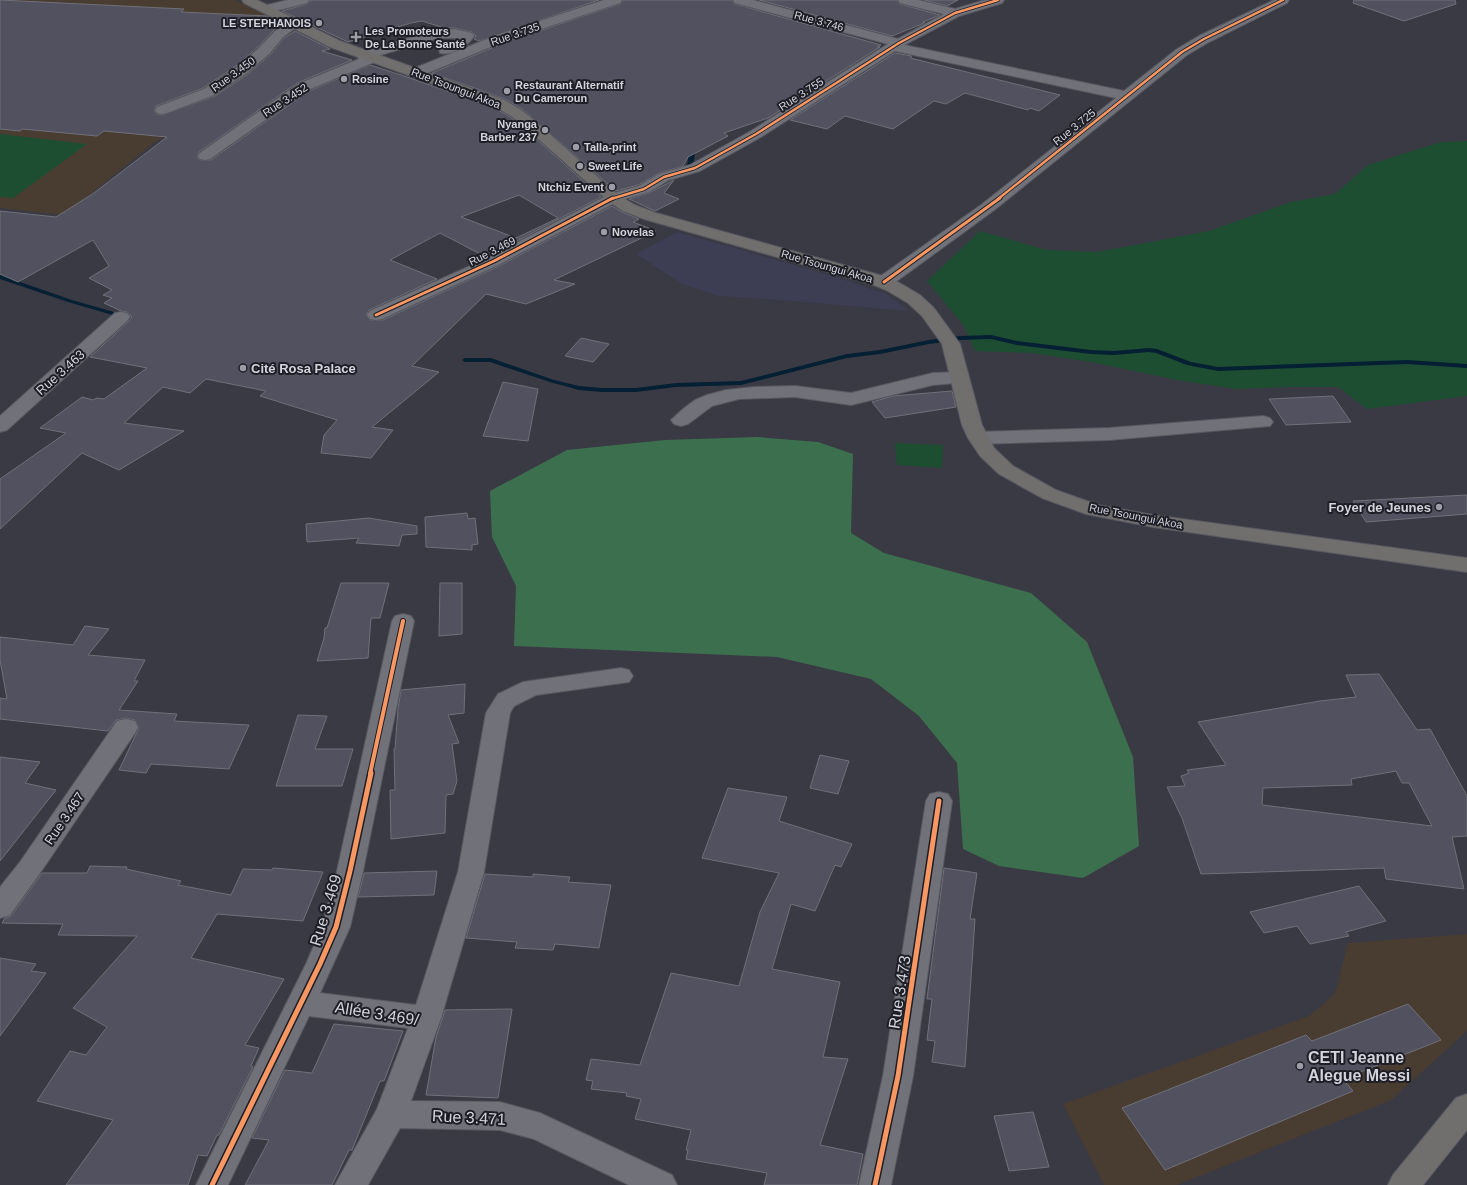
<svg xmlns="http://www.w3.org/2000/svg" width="1467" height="1185" viewBox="0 0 1467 1185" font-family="Arial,sans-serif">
	<rect width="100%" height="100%" fill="#3a3a44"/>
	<polygon fill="#3d3d54" points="677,232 833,276 886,294 909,311 781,300 719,296 682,284 636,254"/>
	<g fill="#493d32">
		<polygon points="0,0 235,0 268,16 263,18 264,30 281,31 268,43 250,42 249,44 288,46 180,127 151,145 65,215 0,208"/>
		<polygon points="1467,934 1467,1031 1391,1100 1177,1185 1104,1185 1063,1104 1309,1016 1335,994 1348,943"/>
	</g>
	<g fill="#1d4e32">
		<polygon points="0,134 87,144 13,198 0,197"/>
		<polygon points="1467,141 1467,396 1367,409 1338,387 1288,387 1236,389 1177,380 1091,362 1032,353 975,351 964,326 927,281 980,231 1047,250 1097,252 1209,231 1291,202 1335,194 1368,165 1441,142"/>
		<polygon points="895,443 943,445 942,468 897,465"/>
	</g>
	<polygon fill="#3c6f4e" points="757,437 818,442 853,454 851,533 884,553 1031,593 1087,642 1133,757 1139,846 1083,878 999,866 963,849 957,763 919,716 871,679 777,657 514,646 516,586 492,537 490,491 567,450 665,440"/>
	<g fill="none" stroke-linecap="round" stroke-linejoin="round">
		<g fill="#052033" fill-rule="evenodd">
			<polygon points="692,152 695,154 693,165 690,167 687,165 689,154"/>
			<polygon points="0,275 72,300 142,320 143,321 140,323 68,302 0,279"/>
			<polygon points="991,335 1017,341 1091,350 1114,351 1149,348 1157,349 1191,362 1218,367 1407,360 1467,364 1467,368 1407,364 1218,371 1187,365 1156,353 1149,352 1114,355 1091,354 1017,345 991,339 960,340 929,344 880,354 847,358 741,385 676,387 636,392 602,392 579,390 550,382 490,362 465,362 462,360 465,358 491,358 554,380 579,386 602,388 636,388 676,383 741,381 847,354 880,350 929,340 960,336"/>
		</g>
	</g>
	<g fill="#515160" stroke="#707079" fill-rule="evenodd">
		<path d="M0,0L184,9L181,12L267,16L283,25L274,30L259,46L236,66L203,88L156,106L154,111L157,114L162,115L215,96L248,74L271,54L284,38L295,31L330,49L322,51L352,60L297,83L199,152L197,157L200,160H211L309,91L370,65L410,78L493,107L510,117L524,128L601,197L486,257L440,233L390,260L437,279L369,310L366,315L370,320H383L501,265L612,206L622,212L639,219L633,222L656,231L554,280L575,284L526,304L486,294L412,366L439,372L372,427L393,430L371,458L321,453L324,435L337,420L260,396L266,391L206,379L190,393L163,387L124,423L184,431L119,470L82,453L0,529V479L66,433L40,428L82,397L93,400L97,398L104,399L147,368L90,357L128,322L132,317L127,312L121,311L104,303L112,298L103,295L112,290L89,278L109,266L93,240L18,282L0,274V211L56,217L94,193L167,137L104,131L97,136L22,129L20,131L0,129ZM519,195L558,218L516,238L461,217Z"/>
		<polygon points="311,0 599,0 479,41 474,39 476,36 472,32 454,28 444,28 422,21 411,23 348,42 282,11 307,4"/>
		<polygon points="623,0 732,0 735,4 881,45 877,47 880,47 768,118 724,133 728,136 688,157 683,166 659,173 638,185 616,191 522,109 505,99 432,73 506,42 620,4"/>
		<polygon points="759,0 897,0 900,4 940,15 923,22 925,22 922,24 892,36"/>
		<polygon points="924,0 958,0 947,6"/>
		<polygon points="1354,0 1455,0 1456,4 1404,21 1353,3"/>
		<polygon points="895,53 912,56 910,58 1060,95 1039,111 1030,108 1028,110 965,93 946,104 934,101 893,129 845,116 827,129 790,120"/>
		<polygon points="674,180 664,193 679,199 655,211 629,199 649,193"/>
		<polygon points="581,338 609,344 593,362 565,356"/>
		<polygon points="503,382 538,389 528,441 483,436"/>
		<polygon points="952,391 956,407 885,418 872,402 893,396"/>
		<polygon points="1333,396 1351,422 1286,425 1269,399"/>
		<polygon points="1467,495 1467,514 1366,522 1353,501"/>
		<polygon points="467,513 468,519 475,518 478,544 472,545 472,550 426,547 425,517"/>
		<polygon points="369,518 417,526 417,534 402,535 399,546 356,543 359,538 307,542 306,524"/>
		<polygon points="341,583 389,583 380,618 371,618 368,658 317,661 324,638 325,628 327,628"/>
		<polygon points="440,583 462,583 462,634 439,636"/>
		<polygon points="85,626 109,629 88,655 145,660 134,681 138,681 119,710 177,714 174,721 249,725 229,769 151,764 146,773 119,770 139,728 135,720 126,718 116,720 108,731 0,719 0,698 7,699 0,660 0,637 73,645"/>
		<path d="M1379,674L1417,730L1430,729L1467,796V836L1452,837L1464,889L1386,879L1384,868L1201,874L1182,818L1167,787L1185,786L1181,776L1189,773L1187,770L1226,765L1198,722L1320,701L1356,697L1346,675ZM1396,771L1402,783H1409L1432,826L1262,805L1263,788L1352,785L1351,779Z"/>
		<polygon points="465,684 464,713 448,715 459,743 452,744 457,781 453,794 446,795 445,833 391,839 390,790 395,790 394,749 395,749 398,709 401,690"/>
		<polygon points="298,715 327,716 315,749 353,749 342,786 276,786"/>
		<polygon points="820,755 849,761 838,794 810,788"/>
		<polygon points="0,757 40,762 25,783 56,790 0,861"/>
		<polygon points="728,788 787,797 779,821 852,844 841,867 835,865 815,911 791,904 772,969 840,982 823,1057 848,1059 820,1145 863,1154 857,1185 764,1185 767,1173 686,1159 688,1150 686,1150 691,1130 635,1119 641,1099 626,1096 627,1093 591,1089 593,1081 586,1080 591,1059 640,1065 671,973 739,986 760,912 779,873 702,858"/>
		<polygon points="90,866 127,867 126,869 181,881 178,885 231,895 243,869 272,870 273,868 323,872 303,921 217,914 191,958 284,979 245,1045 259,1048 251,1066 253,1067 219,1135 217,1135 207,1156 198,1155 188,1185 66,1185 113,1120 37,1101 70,1051 86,1055 107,1027 73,1008 137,936 58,935 63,924 2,923 5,918 11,916 42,873 87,873"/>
		<polygon points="944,868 977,873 970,919 975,919 965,1067 932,1062 935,1041 927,1040 932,999 927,999"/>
		<polygon points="437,871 434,895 358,897 364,873"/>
		<polygon points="485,874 533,877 533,874 570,877 568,882 611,885 599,948 555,944 553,950 515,948 517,942 466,938"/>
		<polygon points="1359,886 1386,921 1346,932 1349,936 1310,944 1297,926 1264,933 1250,912"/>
		<polygon points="0,958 36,964 31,971 46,973 0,1036"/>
		<polygon points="1408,1004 1441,1040 1343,1079 1353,1091 1165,1170 1122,1108 1306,1035 1312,1041"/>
		<polygon points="512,1009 498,1098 426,1095 436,1037 445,1010"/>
		<polygon points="334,1024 403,1031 384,1081 380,1081 352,1150 349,1150 332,1185 245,1185 269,1140 252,1138 285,1070 312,1073"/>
		<polygon points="1033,1112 1049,1167 1009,1171 994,1116"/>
	</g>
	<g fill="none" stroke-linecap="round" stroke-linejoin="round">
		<defs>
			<g id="minor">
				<polygon points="288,0 309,0 307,3 267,13 263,12 261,9 263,6"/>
				<polygon points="604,0 622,0 620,3 505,41 420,76 410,76 408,73 410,70 497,35"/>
				<polygon points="733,0 753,0 898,39 944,14 900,3 898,0 918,0 955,9 985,0 1004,0 1002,3 959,16 904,45 1124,91 1177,49 1199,36 1274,0 1289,0 1287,3 1209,42 1187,55 993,211 890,286 884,287 878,286 876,282 878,278 981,205 1116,98 895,51 761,137 700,171 669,180 649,192 618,201 500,264 382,319 376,320 370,319 367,315 370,311 488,258 608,195 639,186 659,174 690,165 751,131 888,44 735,3"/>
				<polygon points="295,20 299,21 301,24 283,37 270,53 247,73 214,95 167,113 162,114 157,113 155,110 157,107 204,89 237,67 260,47 275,31"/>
				<path d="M454,29L472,33L474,36C468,46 452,56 440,53L439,50L440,47L460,38H438L377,56L379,58L377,61L308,90L210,159L205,160L200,159L198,156L200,153L298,84L359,59L357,56L359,53L433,31Z"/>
				<polygon points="121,312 127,313 130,317 127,321 7,430 0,432 0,416 115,313"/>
				<polygon points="960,372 967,374 969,378 967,382 933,385 851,405 795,397 739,399 712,406 688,424 681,426 674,424 671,420 683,409 695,400 707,395 726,390 754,387 795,386 851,393 933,373"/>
				<polygon points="1263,416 1270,418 1273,422 1270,426 1109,440 978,444 971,442 968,438 971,434 978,432 1109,428"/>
				<polygon points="403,614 411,616 414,621 363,871 350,927 320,993 416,1005 458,872 486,713 498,694 523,682 621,668 629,670 633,676 629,682 536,695 514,706 510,713 484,872 441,1018 411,1101 500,1102 540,1113 672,1175 677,1185 629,1185 534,1139 500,1130 400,1128 368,1185 335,1185 377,1109 408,1028 309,1016 228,1185 196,1185 306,964 322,927 337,871 392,621 395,616"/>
				<polygon points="126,719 135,721 138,727 135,733 38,876 10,915 0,918 0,887 20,862 117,721"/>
				<polygon points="939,792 948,794 952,801 913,1076 891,1185 859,1185 883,1076 926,801 930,794"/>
			</g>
			<g id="major">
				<polygon points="242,0 257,0 340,41 504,100 521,110 535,121 618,195 635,205 656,213 883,276 898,282 920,295 934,308 960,344 982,425 994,448 1013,466 1056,490 1098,505 1153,515 1467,558 1467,572 1153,527 1086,514 1042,498 999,474 980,456 968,438 962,425 942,344 922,316 908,303 886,290 871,284 644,219 623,211 608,201 525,127 511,116 494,106 330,47 244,3"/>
				<polygon points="1467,1094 1467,1130 1423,1185 1388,1185 1393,1175 1456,1098"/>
			</g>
		</defs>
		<use href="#minor" stroke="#585861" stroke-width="2"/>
		<use href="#major" stroke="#585861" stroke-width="2"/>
		<use href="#minor" fill="#717179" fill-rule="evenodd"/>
		<use href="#major" fill="#716e6e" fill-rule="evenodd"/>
		<defs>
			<g id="cycleway-far3">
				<polyline points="611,199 644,189 664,177 695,168 756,134 899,43 955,13 998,0"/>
				<polyline points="998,199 1182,52 1204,39 1283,0"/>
			</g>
			<g id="cycleway-far2">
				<polyline points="884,282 1000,198"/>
				<polyline points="376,315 494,261 613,198"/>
			</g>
			<polyline id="cycleway-far1" points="370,774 403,621"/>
			<g id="cycleway">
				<polyline points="212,1185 320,964 336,927 350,871 371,773"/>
				<polyline points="875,1185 898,1076 939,801"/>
			</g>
		</defs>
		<use href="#cycleway-far3" stroke="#1e1e26" stroke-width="4"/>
		<use href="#cycleway-far2" stroke="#1e1e26" stroke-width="5"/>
		<use href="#cycleway-far1" stroke="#1e1e26" stroke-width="6"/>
		<use href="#cycleway" stroke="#1e1e26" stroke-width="8"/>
		<use href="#cycleway-far3" stroke="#f99763" stroke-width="2.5"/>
		<use href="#cycleway-far2" stroke="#f99763" stroke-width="3"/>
		<use href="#cycleway-far1" stroke="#f99763" stroke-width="4"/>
		<use href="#cycleway" stroke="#f99763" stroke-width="5"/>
	</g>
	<g fill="#9d9da8" stroke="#1e1e26" stroke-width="1.5">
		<circle cx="319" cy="23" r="4"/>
		<path d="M354 31h4v4h4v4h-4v4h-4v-4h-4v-4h4z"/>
		<circle cx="344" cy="79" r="4"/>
		<circle cx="507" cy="91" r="4"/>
		<circle cx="545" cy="130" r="4"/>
		<circle cx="576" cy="147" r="4"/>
		<circle cx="580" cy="166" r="4"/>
		<circle cx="612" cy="187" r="4"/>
		<circle cx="604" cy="232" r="4"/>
		<circle cx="243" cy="368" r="4"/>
		<circle cx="1439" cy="507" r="4"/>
		<circle cx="1300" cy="1066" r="4"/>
	</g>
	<g text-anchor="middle" stroke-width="4" stroke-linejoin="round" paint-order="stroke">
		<g font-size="11" fill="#d3d3de" stroke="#1e1e26">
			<text transform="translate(819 21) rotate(15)" y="4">Rue 3.746</text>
			<text transform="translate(515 34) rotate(-19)" y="4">Rue 3.735</text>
			<text transform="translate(233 74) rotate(-36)" y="4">Rue 3.450</text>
			<text transform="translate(456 88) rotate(21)" y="4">Rue Tsoungui Akoa</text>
			<text transform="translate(801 94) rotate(-33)" y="4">Rue 3.755</text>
			<text transform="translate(285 100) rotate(-33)" y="4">Rue 3.452</text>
			<text transform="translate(1074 127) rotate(-39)" y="4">Rue 3.725</text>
			<text transform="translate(492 251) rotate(-27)" y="4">Rue 3.469</text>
			<text transform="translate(827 266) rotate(16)" y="4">Rue Tsoungui Akoa</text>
			<text transform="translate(1136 516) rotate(11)" y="4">Rue Tsoungui Akoa</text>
		</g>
		<g font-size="11" font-weight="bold" fill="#d3d3de" stroke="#1e1e26" text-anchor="start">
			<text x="311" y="27" text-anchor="end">LE STEPHANOIS</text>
			<text x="365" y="35">Les Promoteurs<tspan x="365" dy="13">De La Bonne Santé</tspan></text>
			<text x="352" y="83">Rosine</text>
			<text x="515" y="89">Restaurant Alternatif<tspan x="515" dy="13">Du Cameroun</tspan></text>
			<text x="537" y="128" text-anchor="end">Nyanga<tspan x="537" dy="13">Barber 237</tspan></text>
			<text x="584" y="151">Talla-print</text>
			<text x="588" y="170">Sweet Life</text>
			<text x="604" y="191" text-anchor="end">Ntchiz Event</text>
			<text x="612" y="236">Novelas</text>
		</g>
		<g font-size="13" font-weight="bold" fill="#d3d3de" stroke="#1e1e26" text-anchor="start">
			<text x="251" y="373">Cité Rosa Palace</text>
			<text x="1431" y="512" text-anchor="end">Foyer de Jeunes</text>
		</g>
		<g font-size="13" fill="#d3d3de" stroke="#1e1e26">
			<text transform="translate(60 372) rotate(-42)" y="5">Rue 3.463</text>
			<text transform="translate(64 818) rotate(-56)" y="5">Rue 3.467</text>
		</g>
		<g font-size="16" fill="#d3d3de" stroke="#1e1e26">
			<text transform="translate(325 910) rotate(-73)" y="6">Rue 3.469</text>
			<text transform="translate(899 992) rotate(-81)" y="6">Rue 3.473</text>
			<text transform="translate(377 1013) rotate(9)" y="6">Allée 3.469/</text>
			<text transform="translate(469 1117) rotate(3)" y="6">Rue 3.471</text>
		</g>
		<g font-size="16" font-weight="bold" fill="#d3d3de" stroke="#1e1e26" text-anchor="start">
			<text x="1308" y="1063">CETI Jeanne<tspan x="1308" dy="18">Alegue Messi</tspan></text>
		</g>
	</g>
</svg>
